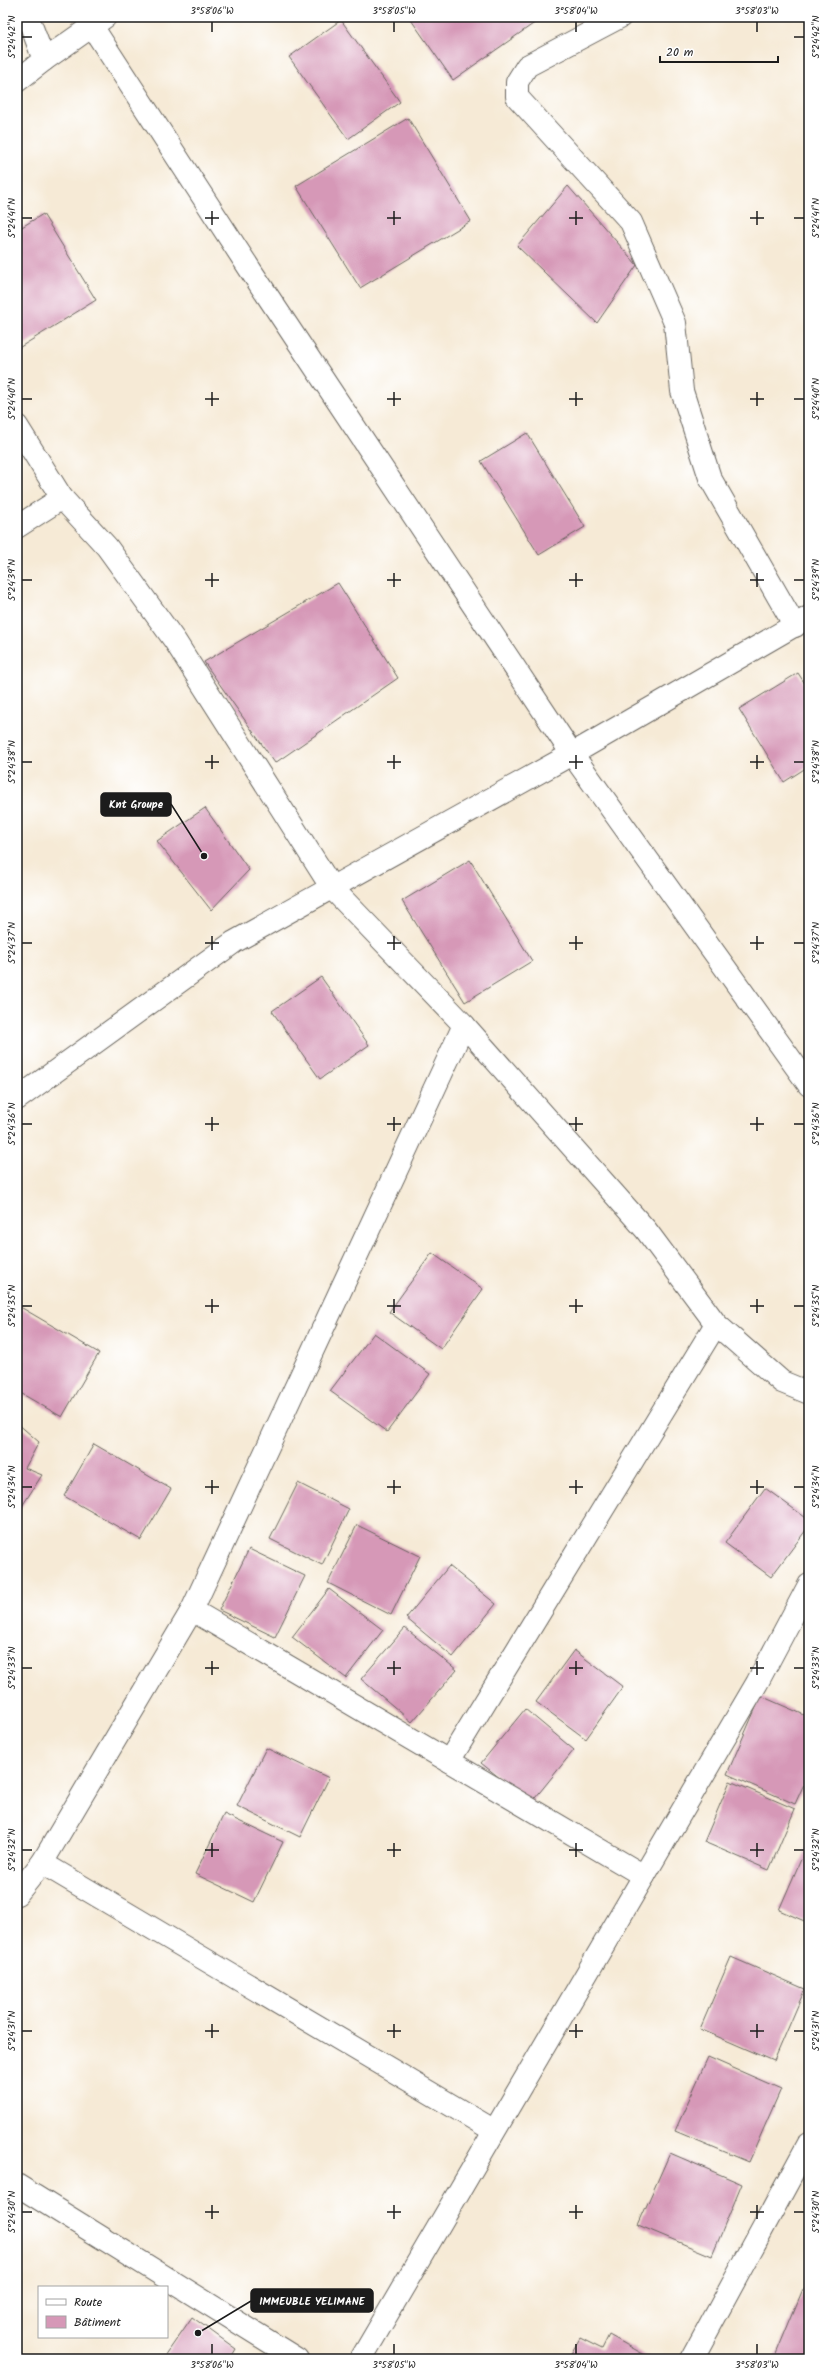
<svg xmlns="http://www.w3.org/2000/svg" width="826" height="2376" viewBox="0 0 826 2376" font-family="Kalam,sans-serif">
	<rect width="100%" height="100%" fill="#fff"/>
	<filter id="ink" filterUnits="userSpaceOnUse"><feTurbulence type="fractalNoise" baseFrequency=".025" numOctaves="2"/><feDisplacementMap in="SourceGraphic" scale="8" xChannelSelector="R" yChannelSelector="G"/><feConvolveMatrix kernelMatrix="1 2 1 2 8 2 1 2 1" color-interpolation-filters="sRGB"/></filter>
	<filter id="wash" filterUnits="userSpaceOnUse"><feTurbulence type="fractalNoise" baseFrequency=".012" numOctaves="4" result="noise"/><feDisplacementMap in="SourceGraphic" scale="16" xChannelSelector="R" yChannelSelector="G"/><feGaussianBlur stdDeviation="0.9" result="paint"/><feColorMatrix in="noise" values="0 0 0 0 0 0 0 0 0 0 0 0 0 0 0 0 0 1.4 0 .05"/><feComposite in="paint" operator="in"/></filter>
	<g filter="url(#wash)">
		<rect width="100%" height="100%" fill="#f6ead6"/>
		<g id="blocks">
			<g fill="#d698b7">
				<polygon points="409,17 543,17 453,80"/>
				<polygon points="341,20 400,102 348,139 289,57"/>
				<polygon points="408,118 471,221 360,288 296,186"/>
				<polygon points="568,186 637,265 597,323 517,246"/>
				<polygon points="43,214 96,300 17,349 17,230"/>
				<polygon points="527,433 585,527 539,555 481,461"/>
				<polygon points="338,583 398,678 275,763 204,662"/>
				<polygon points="798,673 809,690 809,766 784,782 739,709"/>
				<polygon points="205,808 249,870 211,910 157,841"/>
				<polygon points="470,860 532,961 465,1002 402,901"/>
				<polygon points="321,977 369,1045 320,1079 272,1011"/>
				<polygon points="432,1253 483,1289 441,1349 389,1312"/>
				<polygon points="17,1305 99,1353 62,1417 17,1391"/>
				<polygon points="374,1333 430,1374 387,1432 330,1391"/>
				<polygon points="17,1423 39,1442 25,1468 42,1475 17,1514"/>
				<polygon points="94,1444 171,1489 141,1540 64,1496"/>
				<polygon points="298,1483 349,1509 322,1565 270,1539"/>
				<polygon points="765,1488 809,1520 809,1526 771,1577 725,1543"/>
				<polygon points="357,1525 420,1556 391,1615 328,1583"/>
				<polygon points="249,1549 305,1576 275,1637 219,1610"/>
				<polygon points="449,1566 496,1604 453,1657 406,1618"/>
				<polygon points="329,1589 383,1630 346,1678 292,1637"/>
				<polygon points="405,1628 457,1670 412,1722 361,1679"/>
				<polygon points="574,1650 623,1687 586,1739 536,1702"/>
				<polygon points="761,1696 809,1717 809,1773 795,1804 727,1774"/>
				<polygon points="525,1709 574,1750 531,1803 481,1763"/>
				<polygon points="266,1748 329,1778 300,1837 237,1806"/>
				<polygon points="730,1781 795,1809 769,1870 704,1842"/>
				<polygon points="224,1814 283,1842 254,1902 195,1874"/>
				<polygon points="809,1841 809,1923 779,1910"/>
				<polygon points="731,1957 805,1989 774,2061 700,2029"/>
				<polygon points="708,2057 781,2089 749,2162 675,2131"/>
				<polygon points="670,2153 742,2184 712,2256 638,2225"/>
				<polygon points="803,2289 809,2291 809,2359 774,2359"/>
				<polygon points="192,2317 236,2349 230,2359 163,2359"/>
				<polygon points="609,2335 652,2359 568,2359 580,2338 602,2349"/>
			</g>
		</g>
	</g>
	<g filter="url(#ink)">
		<use href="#blocks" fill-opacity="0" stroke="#68645d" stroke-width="1"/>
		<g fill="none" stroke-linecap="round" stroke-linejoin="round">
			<defs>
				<g id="street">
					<polyline points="28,17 44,60 105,17"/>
					<polyline points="620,17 527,66 517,82 517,97 631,222 675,323 682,391 710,478 795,626"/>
					<polyline points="17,81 44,60"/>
					<polyline points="17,426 62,498 107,547 175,641 332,888 464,1025 646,1230 716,1324 782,1382 809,1393"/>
					<polyline points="17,527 62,498"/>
					<polyline points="572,754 809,617"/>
					<polyline points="17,1099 234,942 572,754 253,274 86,17"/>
					<polyline points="192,1610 644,1876"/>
					<polyline points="449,1761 716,1324"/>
					<polyline points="42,1863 493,2130"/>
					<polyline points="17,1894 42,1863 192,1610 464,1025"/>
					<polyline points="17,2185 297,2359"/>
					<polyline points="361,2359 757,1683 809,1585"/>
					<polyline points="692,2359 809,2143"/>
				</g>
				<polyline id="secondary" points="572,754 809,1085"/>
			</defs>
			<use href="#street" stroke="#68645d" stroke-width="24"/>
			<use href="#secondary" stroke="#68645d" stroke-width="24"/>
			<use href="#street" stroke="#fff" stroke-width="22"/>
			<use href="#secondary" stroke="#fff" stroke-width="22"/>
		</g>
	</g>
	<path fill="none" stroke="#1c1c1c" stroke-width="1.5" d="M212,22V32M394,22V32M576,22V32M757,22V32M22,37H32M794,37H804M212,211V225M394,211V225M576,211V225M757,211V225M22,218H32M205,218H219M387,218H401M569,218H583M750,218H764M794,218H804M212,392V406M394,392V406M576,392V406M757,392V406M22,399H32M205,399H219M387,399H401M569,399H583M750,399H764M794,399H804M212,573V587M394,573V587M576,573V587M757,573V587M22,580H32M205,580H219M387,580H401M569,580H583M750,580H764M794,580H804M212,755V769M394,755V769M576,755V769M757,755V769M22,762H32M205,762H219M387,762H401M569,762H583M750,762H764M794,762H804M212,936V950M394,936V950M576,936V950M757,936V950M22,943H32M205,943H219M387,943H401M569,943H583M750,943H764M794,943H804M212,1117V1131M394,1117V1131M576,1117V1131M757,1117V1131M22,1124H32M205,1124H219M387,1124H401M569,1124H583M750,1124H764M794,1124H804M212,1299V1313M394,1299V1313M576,1299V1313M757,1299V1313M22,1306H32M205,1306H219M387,1306H401M569,1306H583M750,1306H764M794,1306H804M212,1480V1494M394,1480V1494M576,1480V1494M757,1480V1494M22,1487H32M205,1487H219M387,1487H401M569,1487H583M750,1487H764M794,1487H804M212,1661V1675M394,1661V1675M576,1661V1675M757,1661V1675M22,1668H32M205,1668H219M387,1668H401M569,1668H583M750,1668H764M794,1668H804M212,1843V1857M394,1843V1857M576,1843V1857M757,1843V1857M22,1850H32M205,1850H219M387,1850H401M569,1850H583M750,1850H764M794,1850H804M212,2024V2038M394,2024V2038M576,2024V2038M757,2024V2038M22,2031H32M205,2031H219M387,2031H401M569,2031H583M750,2031H764M794,2031H804M212,2205V2219M394,2205V2219M576,2205V2219M757,2205V2219M22,2212H32M205,2212H219M387,2212H401M569,2212H583M750,2212H764M794,2212H804M212,2344V2354M394,2344V2354M576,2344V2354M757,2344V2354"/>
	<path fill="none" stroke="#1c1c1c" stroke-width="1.5" d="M204 856L171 804M198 2333L251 2301"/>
	<g fill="#1c1c1c" stroke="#fff" stroke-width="1.5">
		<circle cx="204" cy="856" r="4"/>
		<circle cx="198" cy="2333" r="4"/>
	</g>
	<g fill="#1c1c1c" stroke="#1c1c1c" stroke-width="1.5">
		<rect x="101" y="793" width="70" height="23" rx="4"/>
		<rect x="251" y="2289" width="122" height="23" rx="4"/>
	</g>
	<g font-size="11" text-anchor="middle" font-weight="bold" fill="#fff">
		<text x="136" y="808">Knt Groupe</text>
		<text x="312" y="2305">IMMEUBLE YELIMANE</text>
	</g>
	<rect width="826" height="2376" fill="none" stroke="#fff" stroke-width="44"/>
	<rect x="38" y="2286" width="130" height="52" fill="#ffffff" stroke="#a4a4a4"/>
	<rect x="46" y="2299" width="20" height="6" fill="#ffffff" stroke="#a4a4a4"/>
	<text x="74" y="2306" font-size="12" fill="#1c1c1c">Route</text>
	<rect x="46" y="2316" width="20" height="12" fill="#d698b7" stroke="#a4a4a4"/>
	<text x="74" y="2326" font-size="12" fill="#1c1c1c">Bâtiment</text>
	<path d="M660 56v6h118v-6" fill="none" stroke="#1c1c1c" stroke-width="2"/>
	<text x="666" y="56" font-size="12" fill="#1c1c1c" stroke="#ffffff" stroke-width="3" paint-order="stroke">20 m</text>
	<rect x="22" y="22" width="782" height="2332" fill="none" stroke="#1c1c1c" stroke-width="1.5"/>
	<g font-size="10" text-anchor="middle" fill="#1c1c1c">
		<text x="212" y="14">3°58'06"W</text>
		<text x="394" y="14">3°58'05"W</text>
		<text x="576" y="14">3°58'04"W</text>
		<text x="757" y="14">3°58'03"W</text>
		<text transform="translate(11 37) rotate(-90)" y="4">5°24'42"N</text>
		<text transform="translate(815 37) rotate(-90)" y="4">5°24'42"N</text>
		<text transform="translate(11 218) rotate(-90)" y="4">5°24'41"N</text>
		<text transform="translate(815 218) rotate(-90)" y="4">5°24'41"N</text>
		<text transform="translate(11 399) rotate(-90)" y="4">5°24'40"N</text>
		<text transform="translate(815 399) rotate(-90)" y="4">5°24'40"N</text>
		<text transform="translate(11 580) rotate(-90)" y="4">5°24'39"N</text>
		<text transform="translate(815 580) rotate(-90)" y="4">5°24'39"N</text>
		<text transform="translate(11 762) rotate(-90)" y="4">5°24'38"N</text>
		<text transform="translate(815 762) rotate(-90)" y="4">5°24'38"N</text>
		<text transform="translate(11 943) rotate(-90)" y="4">5°24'37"N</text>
		<text transform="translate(815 943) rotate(-90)" y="4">5°24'37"N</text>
		<text transform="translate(11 1124) rotate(-90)" y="4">5°24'36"N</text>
		<text transform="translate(815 1124) rotate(-90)" y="4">5°24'36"N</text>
		<text transform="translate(11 1306) rotate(-90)" y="4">5°24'35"N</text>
		<text transform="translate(815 1306) rotate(-90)" y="4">5°24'35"N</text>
		<text transform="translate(11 1487) rotate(-90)" y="4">5°24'34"N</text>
		<text transform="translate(815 1487) rotate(-90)" y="4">5°24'34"N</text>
		<text transform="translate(11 1668) rotate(-90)" y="4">5°24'33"N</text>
		<text transform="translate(815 1668) rotate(-90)" y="4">5°24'33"N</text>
		<text transform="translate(11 1850) rotate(-90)" y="4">5°24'32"N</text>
		<text transform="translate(815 1850) rotate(-90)" y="4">5°24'32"N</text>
		<text transform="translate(11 2031) rotate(-90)" y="4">5°24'31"N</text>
		<text transform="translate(815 2031) rotate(-90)" y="4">5°24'31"N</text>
		<text transform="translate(11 2212) rotate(-90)" y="4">5°24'30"N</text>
		<text transform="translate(815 2212) rotate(-90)" y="4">5°24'30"N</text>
		<text x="212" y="2368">3°58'06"W</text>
		<text x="394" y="2368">3°58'05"W</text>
		<text x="576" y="2368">3°58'04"W</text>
		<text x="757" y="2368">3°58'03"W</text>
	</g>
</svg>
